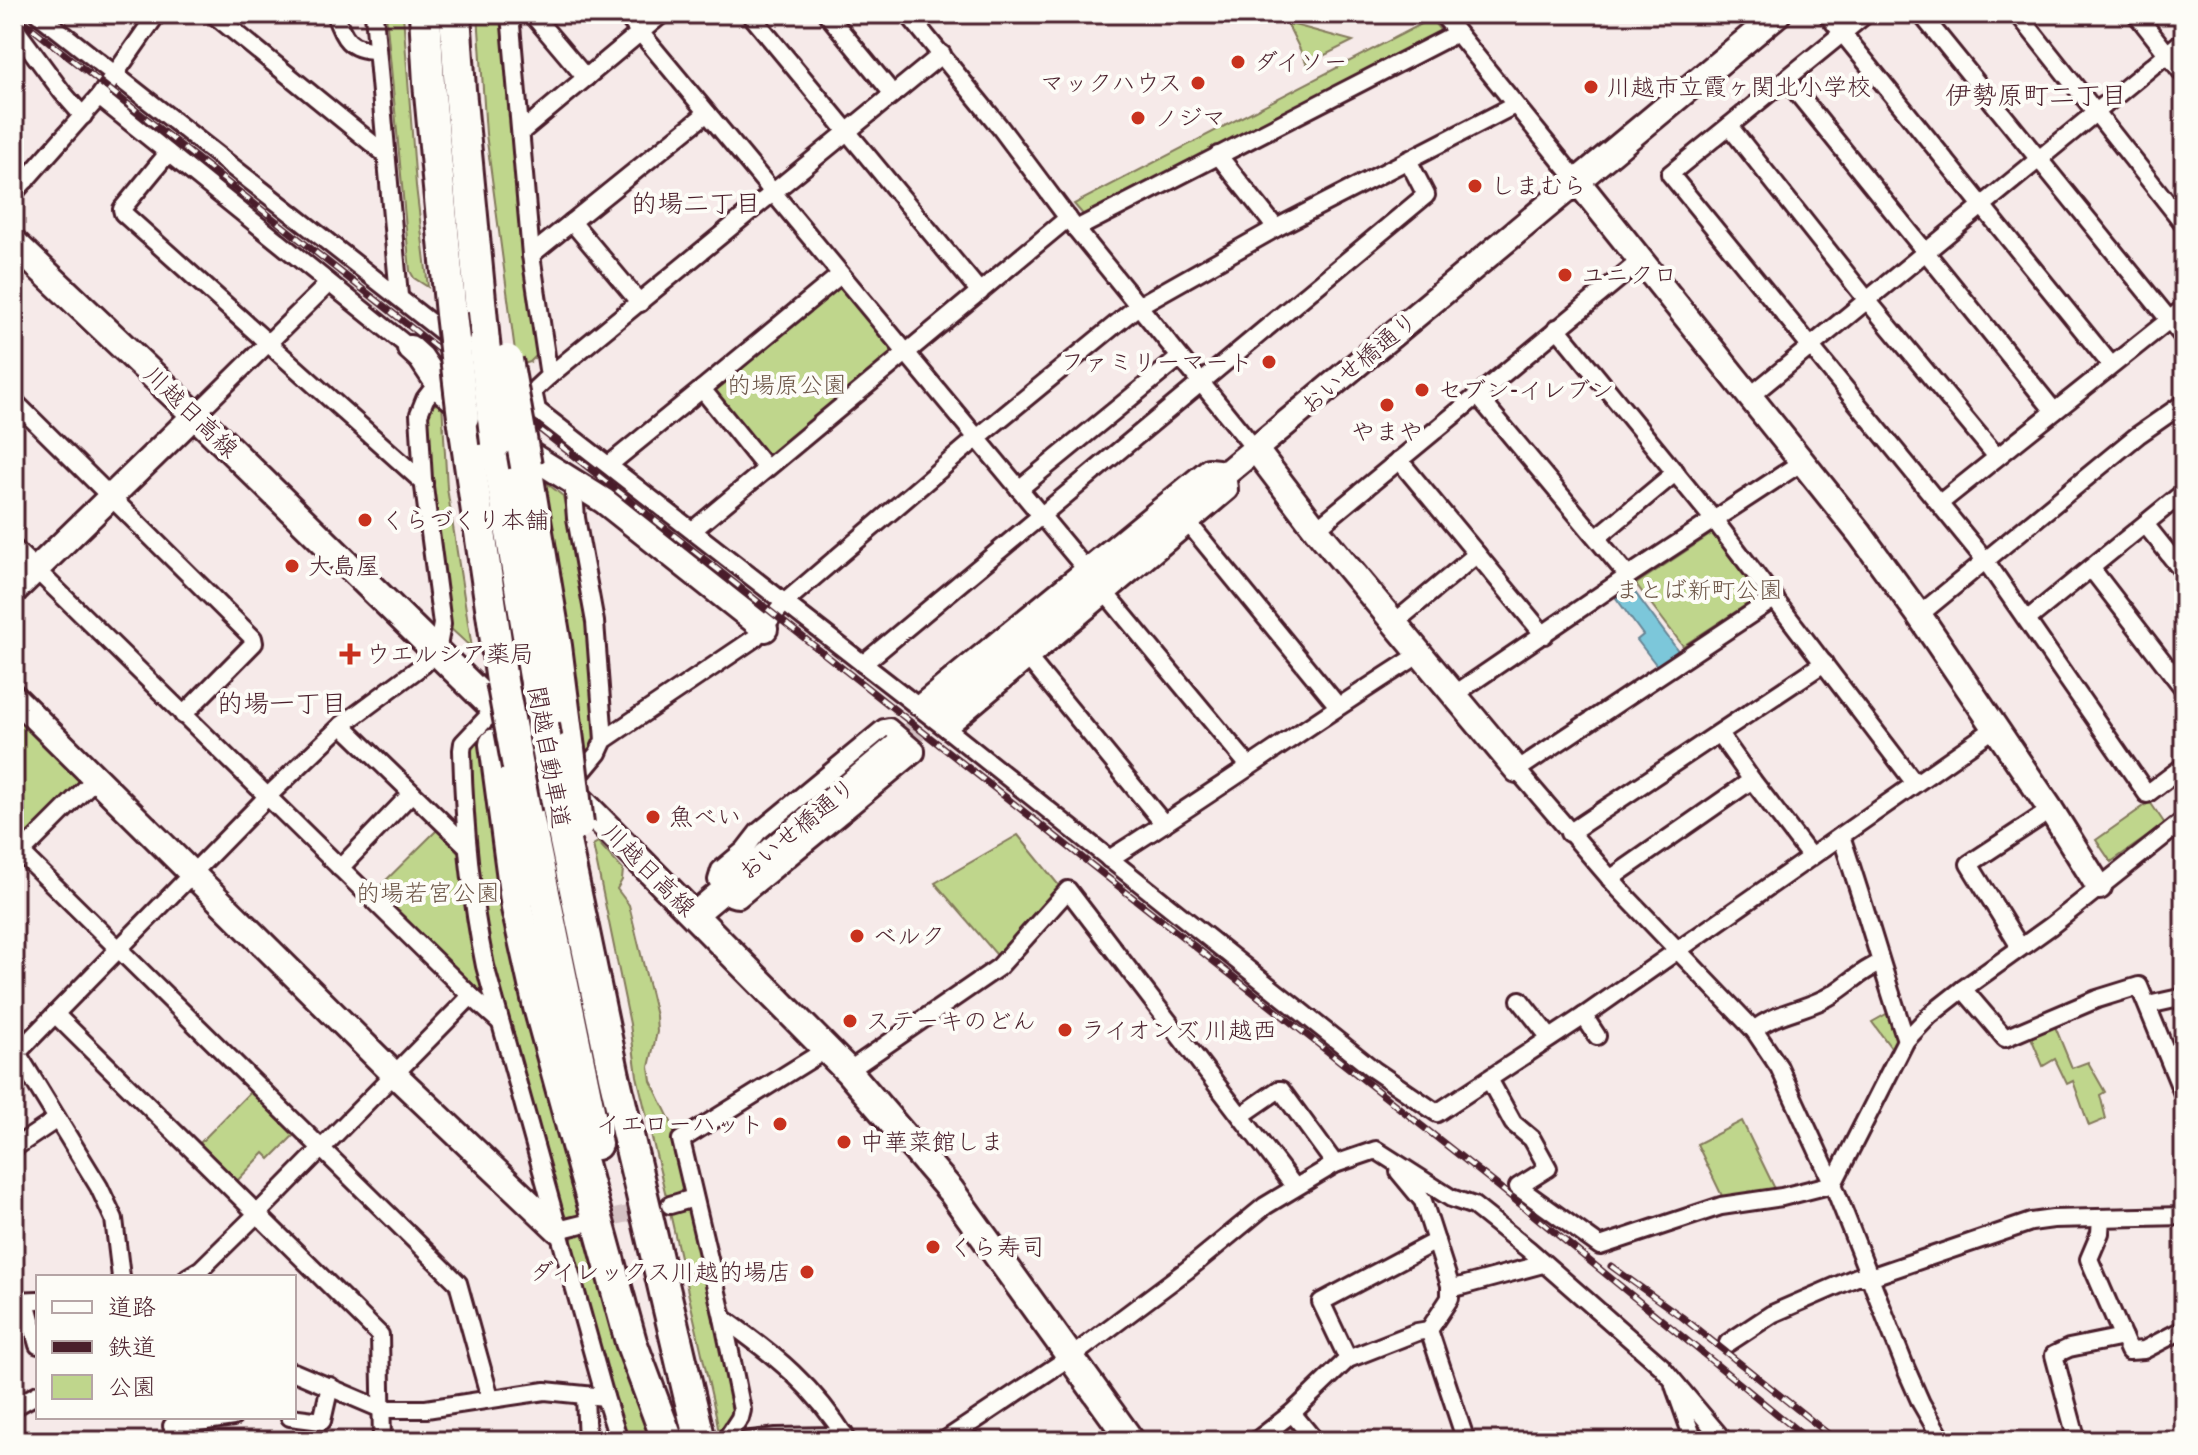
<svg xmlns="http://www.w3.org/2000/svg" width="2198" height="1455" viewBox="0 0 2198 1455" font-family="Dekko,'Klee One',sans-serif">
	<rect width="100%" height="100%" fill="#f6eae9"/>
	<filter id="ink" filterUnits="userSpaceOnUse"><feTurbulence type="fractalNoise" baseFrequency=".0125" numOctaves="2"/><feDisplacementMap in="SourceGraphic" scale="16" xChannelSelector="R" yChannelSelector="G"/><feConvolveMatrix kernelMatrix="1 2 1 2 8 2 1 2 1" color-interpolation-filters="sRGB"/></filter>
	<g filter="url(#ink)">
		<g fill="#bfd68c" stroke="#847a5c" stroke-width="2">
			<polygon points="386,14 403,14 416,186 428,287 414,278 410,271"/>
			<polygon points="478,14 501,14 522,246 536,334 537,355 530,362 517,366 486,134"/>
			<polygon points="1431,19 1440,30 1439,36 1085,217 1074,204"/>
			<polygon points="1287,23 1353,41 1307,64"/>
			<polygon points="834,286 841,286 894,350 893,356 767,459 711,392"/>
			<polygon points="442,402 447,488 472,648 450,628 447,616 424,418 431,406"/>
			<polygon points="535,474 563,496 585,603 591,656 596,743 591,751 583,756"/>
			<polygon points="1713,533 1761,595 1683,646 1636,584"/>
			<polygon points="14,707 85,777 84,784 20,844 14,838"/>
			<path d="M481,739L506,930L650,1441H628L625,1437L571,1242L573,1236L579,1233L574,1218C563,1218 562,1213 558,1203L491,956L478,876L471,750Z"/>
			<polygon points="2150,802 2165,824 2111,862 2096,840"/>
			<polygon points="438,829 462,856 465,908 485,992 477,995 374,892"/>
			<polygon points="1018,835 1061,888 1001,960 935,883"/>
			<path d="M598,842L623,870L622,880L617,889L629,905L656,1016L657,1032L649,1067L651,1081L674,1128L685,1185C682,1192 674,1196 666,1196L637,1076L630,1024L593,845Z"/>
			<polygon points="1890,1012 1898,1036 1892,1049 1872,1022"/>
			<polygon points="2054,1024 2072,1068 2088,1062 2105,1092 2100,1095 2106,1119 2089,1126 2073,1081 2067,1084 2055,1059 2043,1066 2030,1035"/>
			<polygon points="253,1089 296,1133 270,1159 264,1153 235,1183 197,1146"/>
			<polygon points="1742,1121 1778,1195 1730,1200 1722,1196 1697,1144"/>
			<polygon points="675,1210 689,1211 692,1215 738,1414 722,1430 718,1428 716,1415 670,1213"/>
		</g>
		<polygon fill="#7bc7da" stroke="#678494" stroke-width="2" points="1631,587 1679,652 1658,667 1637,640 1643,635 1616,598"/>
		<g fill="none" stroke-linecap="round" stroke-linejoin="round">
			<polyline stroke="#d4c1c3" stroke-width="16" stroke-dasharray="16 8" stroke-linecap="butt" points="592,1222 651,1209"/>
			<polyline stroke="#d4c1c3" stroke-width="24" stroke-dasharray="24 12" stroke-linecap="butt" points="900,743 939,712"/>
			<defs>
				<g id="street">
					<polyline points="38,14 455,342"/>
					<polyline points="213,14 385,154"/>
					<path d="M335,14C343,38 349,50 376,50"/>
					<polyline points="374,14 399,296"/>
					<polyline points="510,14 531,255 549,376 533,391 537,410 947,729 1374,1070 1437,1113 1584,1016 1995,728"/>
					<polyline points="532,14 586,78"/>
					<polyline points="625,14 1084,567"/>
					<polyline points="750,14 980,292"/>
					<polyline points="827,14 893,94"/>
					<polyline points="908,14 999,126 1076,229 1255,449"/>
					<polyline points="1442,14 1578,182"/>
					<polyline points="1827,14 2111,365"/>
					<polyline points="1866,14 1670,174 1985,560 2147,794 2184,766"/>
					<polyline points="1921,14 2184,338"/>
					<polyline points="2018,14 2184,224"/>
					<polyline points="2136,14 2184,75"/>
					<polyline points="14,27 62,92 83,116"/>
					<polyline points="1786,79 2054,411"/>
					<polyline points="99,97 157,14"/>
					<polyline points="1729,126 1867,300 1997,457"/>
					<polyline points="521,132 662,14"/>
					<polyline points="168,153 122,209 123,213 424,483"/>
					<polyline points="1218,155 1276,228"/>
					<polyline points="14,169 26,180"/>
					<polyline points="14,193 99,97 410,348"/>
					<polyline points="572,222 640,303"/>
					<polyline points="1076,229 1457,33"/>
					<polyline points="531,255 707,113"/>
					<polyline points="1557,328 1718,525 1914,782"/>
					<polyline points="549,376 942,54"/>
					<polyline points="1477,395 1628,576"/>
					<polyline points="1749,397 2184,40"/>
					<polyline points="14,401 253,638 254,643 183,715"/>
					<polyline points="195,415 329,283"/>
					<polyline points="1399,460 1544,635"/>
					<polyline points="610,464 702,389"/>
					<polyline points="766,468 702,389 840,275"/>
					<polyline points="573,481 576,518 595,622 604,740"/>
					<polyline points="1019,489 1179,358"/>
					<polyline points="1940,503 2184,308"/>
					<polyline points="2145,524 2184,573"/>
					<polyline points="1190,525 1338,706"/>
					<polyline points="1316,529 1640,261"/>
					<polyline points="693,530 1068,218"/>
					<polyline points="1598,537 1676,472"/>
					<polyline points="14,548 471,996 499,1021"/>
					<polyline points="2091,568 2184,689"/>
					<polyline points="1107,595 1249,766"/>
					<polyline points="1775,598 1517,770 1620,890 1754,1030 1779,1067 1833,1184 1906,1369 1921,1403 1943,1441"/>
					<polyline points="1919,615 2138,435 2184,403"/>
					<polyline points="2028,619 2184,492"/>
					<polyline points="1394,623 1477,554"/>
					<polyline points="1029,659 1164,824"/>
					<polyline points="863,664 1426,195 1408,160"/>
					<polyline points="1455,694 1628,576 1802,462"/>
					<path d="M916,706L1208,467L1218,468C1226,475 1229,480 1229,491L947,729"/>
					<path d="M495,709L463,743L462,750C464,823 470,894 485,966L605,1397L619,1441"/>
					<polyline points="342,725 467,846"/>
					<path d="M889,727L916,750V753L739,899C727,899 722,890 717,880L720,870L744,850L758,832L884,728Z"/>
					<polyline points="1752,780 1810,856"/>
					<polyline points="573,783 598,753 604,740 755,638 785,602 977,438 1138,306 1276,228 1515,105"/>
					<polyline points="1569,833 1824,663"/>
					<path d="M1841,836C1864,903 1883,972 1906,1040"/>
					<polyline points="14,846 458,1283 490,1398"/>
					<polyline points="21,853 96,778"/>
					<path d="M1109,859C1214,793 1315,720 1420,654"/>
					<polyline points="340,868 412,793"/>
					<polyline points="1610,879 1752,780 1720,735"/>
					<polyline points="2020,947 1969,864 2051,810"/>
					<polyline points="1963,989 2005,1038 2097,999 2139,986 2184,1096"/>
					<polyline points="1520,1000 1550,1038"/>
					<polyline points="2148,1005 2184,997"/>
					<polyline points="55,1014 380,1335 382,1441"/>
					<polyline points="1584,1016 1597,1036"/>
					<path d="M1754,1030C1777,1011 1809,1010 1833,994C1850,983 1861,971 1880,963"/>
					<polyline points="14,1048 99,1187 114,1219 121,1277"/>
					<path d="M827,1049L681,1140L723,1318C776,1356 813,1385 848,1441"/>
					<polyline points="17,1053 268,796 342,725 423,665 437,652 442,624 423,479 419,414 425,399 438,382"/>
					<polyline points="848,1071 999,967 1068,890 1294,1186"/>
					<polyline points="1489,1079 1513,1123 1532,1139 1548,1168 1518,1187 1600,1246 1721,1206 1782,1197 1833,1184 1906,1040 1930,1015 1963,989 2051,926 2184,820"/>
					<polyline points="1242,1115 1278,1090 1281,1090 1335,1164"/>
					<polyline points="14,1148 57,1119"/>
					<polyline points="1399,1172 1423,1201 1450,1285 1450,1298 1429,1330 1466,1441"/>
					<polyline points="670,1205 694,1198"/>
					<polyline points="2101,1218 2100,1233 2089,1259 2129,1351 2144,1350 2184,1329"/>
					<polyline points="558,1230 586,1223"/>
					<polyline points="188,1277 201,1269 257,1214 471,996"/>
					<polyline points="1450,1285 1458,1287 1543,1264"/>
					<polyline points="14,1301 38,1300"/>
					<polyline points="26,1301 38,1345"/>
					<polyline points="723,1318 742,1410 740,1418 725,1441"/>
					<polyline points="1728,1343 1772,1314 1857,1277 1870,1277 2031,1222 2053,1219 2184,1216"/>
					<polyline points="1348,1359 1321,1302 1436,1241"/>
					<polyline points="294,1372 381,1409 426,1409 545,1391 605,1397"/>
					<polyline points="1674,1385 1694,1441"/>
					<polyline points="585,1397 587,1441"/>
					<polyline points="14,1407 38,1394"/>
					<polyline points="1292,1413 1315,1441"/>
					<polyline points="290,1417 322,1421 330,1386"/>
					<polyline points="172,1426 233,1417"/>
					<polyline points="744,1441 776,1437 836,1436 844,1434"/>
					<polyline points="944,1441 1079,1351 1187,1270 1265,1206 1335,1164 1376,1150 1451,1198 1474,1206 1528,1249 1661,1366 1724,1441"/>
					<polyline points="1256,1441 1292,1413 1348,1359 1417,1332 1429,1330"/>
					<polyline points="2077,1441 2054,1355 2069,1348 2123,1337"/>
				</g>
				<g id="secondary">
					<polyline points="1578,182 1860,534 1919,615 2051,810 2099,887"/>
					<polyline points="410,348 421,358 443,391 470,413"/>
					<polyline points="513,444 604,501 765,629"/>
					<polyline points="1255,449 1316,529 1517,770"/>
					<polyline points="14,591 195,415"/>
					<polyline points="14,697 394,1074 558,1230"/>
					<polyline points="939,712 1778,14"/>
					<polyline points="694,915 900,743"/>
				</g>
				<polyline id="primary" points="14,243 195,415 495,709 568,788 848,1071 951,1191 1131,1441"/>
				<g id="highway">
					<polyline points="425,14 429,83 451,314"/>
					<polyline points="455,14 460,90 484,342"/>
					<polyline points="463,417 502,681"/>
					<polyline points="496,443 543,725"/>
					<polyline points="526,466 556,646 569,749"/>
					<polyline points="495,744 517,908 539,1007 631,1342 668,1441"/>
					<polyline points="518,767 596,1144"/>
					<polyline points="558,808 614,1076 700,1441"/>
				</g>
			</defs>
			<use href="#street" stroke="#4a1f2b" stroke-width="22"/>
			<use href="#secondary" stroke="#4a1f2b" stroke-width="30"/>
			<use href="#primary" stroke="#4a1f2b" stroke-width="32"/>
			<use href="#highway" stroke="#4a1f2b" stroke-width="36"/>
			<use href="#street" stroke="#fdfcf7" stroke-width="16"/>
			<use href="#secondary" stroke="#fdfcf7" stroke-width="24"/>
			<use href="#primary" stroke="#fdfcf7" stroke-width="26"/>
			<use href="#highway" stroke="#fdfcf7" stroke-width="30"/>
			<defs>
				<g id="rail">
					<polyline points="14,14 1493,1182 1810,1441"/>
					<polyline points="1611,1266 1682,1317 1837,1441"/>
				</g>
			</defs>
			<use href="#rail" stroke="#4a1f2b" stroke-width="7"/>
			<use href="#rail" stroke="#fdfcf7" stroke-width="4" stroke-dasharray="12" stroke-linecap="butt"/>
			<defs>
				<g id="highway-bridge">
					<polyline points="451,314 463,417"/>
					<polyline points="484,342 496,443"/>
					<polyline points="507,360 526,466"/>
					<polyline points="502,681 518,767"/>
					<polyline points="543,725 558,808"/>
					<polyline points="569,749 578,824"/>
				</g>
			</defs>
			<use href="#highway-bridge" stroke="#4a1f2b" stroke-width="36" stroke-linecap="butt"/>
			<use href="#highway-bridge" stroke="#fdfcf7" stroke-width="30"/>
		</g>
	</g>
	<g fill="#c8321e" stroke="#fdfcf7" stroke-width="3">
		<circle cx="1238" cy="62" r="8"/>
		<circle cx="1198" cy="83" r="8"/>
		<circle cx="1591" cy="87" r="8"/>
		<circle cx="1138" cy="118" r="8"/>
		<circle cx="1475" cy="186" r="8"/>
		<circle cx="1565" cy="275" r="8"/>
		<circle cx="1269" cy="362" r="8"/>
		<circle cx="1422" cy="390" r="8"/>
		<circle cx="1387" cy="405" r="8"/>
		<circle cx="365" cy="520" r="8"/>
		<circle cx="292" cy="566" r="8"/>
		<path d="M346 642h8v8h8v8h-8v8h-8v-8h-8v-8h8z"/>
		<circle cx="653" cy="817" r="8"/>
		<circle cx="857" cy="936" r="8"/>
		<circle cx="850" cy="1021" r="8"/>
		<circle cx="1065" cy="1030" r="8"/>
		<circle cx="780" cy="1124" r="8"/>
		<circle cx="844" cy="1142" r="8"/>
		<circle cx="933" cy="1247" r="8"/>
		<circle cx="807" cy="1272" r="8"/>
	</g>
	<g text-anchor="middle" stroke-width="8" stroke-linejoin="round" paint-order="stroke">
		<g font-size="24" fill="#4a1f2b" stroke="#fdfcf7" text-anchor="start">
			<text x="1254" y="70">ダイソー</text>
			<text x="1182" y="91" text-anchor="end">マックハウス</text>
			<text x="1607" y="95">川越市立霞ヶ関北小学校</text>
			<text x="1154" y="126">ノジマ</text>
			<text x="1491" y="194">しまむら</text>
			<text x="1581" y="283">ユニクロ</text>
			<text x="1253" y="370" text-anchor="end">ファミリーマート</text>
			<text x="1438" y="398">セブン-イレブン</text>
			<text x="1387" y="440" text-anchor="middle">やまや</text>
			<text x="381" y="528">くらづくり本舗</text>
			<text x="308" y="574">大島屋</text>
			<text x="366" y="662">ウエルシア薬局</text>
			<text x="669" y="825">魚べい</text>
			<text x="873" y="944">ベルク</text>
			<text x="866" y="1029">ステーキのどん</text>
			<text x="1081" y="1038">ライオンズ 川越西</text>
			<text x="764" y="1132" text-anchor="end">イエローハット</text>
			<text x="860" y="1150">中華菜館しま</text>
			<text x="949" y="1255">くら寿司</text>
			<text x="791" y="1280" text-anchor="end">ダイレックス川越的場店</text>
		</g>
		<g font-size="24" fill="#4a1f2b" stroke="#fdfcf7">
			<text transform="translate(1359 363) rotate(-40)" y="8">おいせ橋通り</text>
			<text transform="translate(191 412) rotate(44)" y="8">川越日高線</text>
			<text transform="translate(549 757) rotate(80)" y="8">関越自動車道</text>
			<text transform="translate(797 829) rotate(-40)" y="8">おいせ橋通り</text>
			<text transform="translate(649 870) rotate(45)" y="8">川越日高線</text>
		</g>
		<g font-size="24" fill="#6d5648" stroke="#fdfcf7">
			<text x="787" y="393">的場原公園</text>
			<text x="1699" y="598">まとば新町公園</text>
			<text x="428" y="901">的場若宮公園</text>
		</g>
		<g font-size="26" fill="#4a1f2b" stroke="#fdfcf7">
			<text x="2036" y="104">伊勢原町二丁目</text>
			<text x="696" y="212">的場二丁目</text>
			<text x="282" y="712">的場一丁目</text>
		</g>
	</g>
	<rect width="2198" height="1455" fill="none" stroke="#fdfcf7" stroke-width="48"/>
	<rect x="24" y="24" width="2150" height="1407" fill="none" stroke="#4a1f2b" stroke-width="3" filter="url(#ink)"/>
	<rect x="36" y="1275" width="260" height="144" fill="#fdfcf7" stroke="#b5a4a5" stroke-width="2"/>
	<rect x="52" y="1301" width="40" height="12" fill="#fdfcf7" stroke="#b5a4a5" stroke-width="2"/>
	<text x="108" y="1315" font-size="24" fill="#4a1f2b">道路</text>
	<rect x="52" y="1341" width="40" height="12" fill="#4a1f2b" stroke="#b5a4a5" stroke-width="2"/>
	<text x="108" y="1355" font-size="24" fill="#4a1f2b">鉄道</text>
	<rect x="52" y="1375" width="40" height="24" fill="#bfd68c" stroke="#b5a4a5" stroke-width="2"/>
	<text x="108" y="1395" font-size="24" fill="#4a1f2b">公園</text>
</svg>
